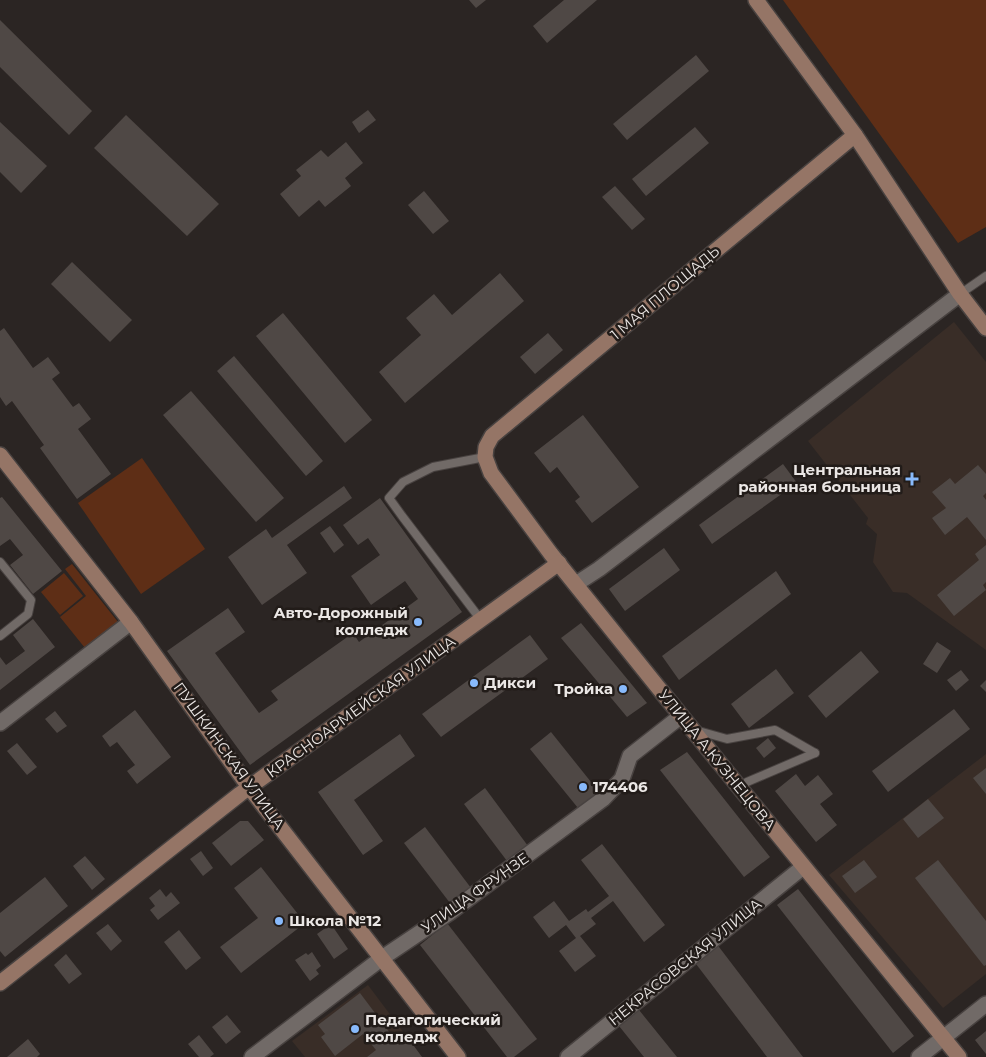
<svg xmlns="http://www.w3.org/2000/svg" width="986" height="1057" viewBox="0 0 986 1057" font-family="Montserrat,sans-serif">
	<rect width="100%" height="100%" fill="#2b2523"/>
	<g fill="#392d27">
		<polygon points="954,322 986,362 986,650 907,593 893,592 873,562 877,534 866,524 868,518 808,441"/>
		<polygon points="986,754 986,974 943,1008 829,875"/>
		<polygon points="368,985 422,1057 305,1057 292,1041"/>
	</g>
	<g fill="#5e2e16">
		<polygon points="783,0 986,0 986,227 958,243"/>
		<polygon points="142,458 205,549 141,594 78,503"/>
		<polygon points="72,564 118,622 85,648 60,617 86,596 65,569"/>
		<polygon points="64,573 83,596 60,615 41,592"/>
	</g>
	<g fill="#4f4845">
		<polygon points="469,0 486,0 476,8"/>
		<polygon points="564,0 597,0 547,43 533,26"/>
		<polygon points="0,20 92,111 69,135 0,67"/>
		<polygon points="696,55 709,71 627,140 613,124"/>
		<polygon points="368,110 376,120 359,133 352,122"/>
		<polygon points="126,115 219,204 187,236 94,148"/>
		<polygon points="0,122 47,166 21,193 0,172"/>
		<polygon points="695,127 709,143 646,196 632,179"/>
		<polygon points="346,142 363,163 345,178 351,186 325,207 319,200 299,217 280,194 301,176 296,170 321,150 328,157"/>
		<polygon points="615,186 645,219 632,230 602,197"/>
		<polygon points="424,191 449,221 433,234 408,205"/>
		<polygon points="72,262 132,320 110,342 51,284"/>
		<polygon points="500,273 524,301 405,403 379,372 421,335 406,318 434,294 452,315"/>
		<polygon points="283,313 372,420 345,443 256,336"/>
		<polygon points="4,328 33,368 48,357 60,373 52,379 73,407 79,403 91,419 78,429 111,474 77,499 40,448 44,445 12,401 6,406 0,397 0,331"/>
		<polygon points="548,333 563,350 535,374 520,357"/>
		<polygon points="234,356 323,461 306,476 217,371"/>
		<polygon points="191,391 284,498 256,522 163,415"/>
		<polygon points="583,415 639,487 592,523 575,501 580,497 557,467 550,473 534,453"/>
		<polygon points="783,464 797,483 712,544 699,525"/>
		<polygon points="978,465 986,474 986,493 983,496 986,500 986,540 967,517 945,535 932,518 946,508 932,492 950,478 955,484"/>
		<polygon points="344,486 352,498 287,545 307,573 262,605 228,557 266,529 272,538"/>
		<polygon points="2,497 62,571 33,594 10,565 23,555 10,539 0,546 0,498"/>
		<polygon points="380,498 462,612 250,765 167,651 228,608 245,632 215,653 259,713 278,700 271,691 353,633 359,642 418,599 405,581 371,605 351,576 380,555 368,538 358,545 343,525"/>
		<polygon points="330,526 344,545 334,553 320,533"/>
		<polygon points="986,545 986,582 983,585 986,590 954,616 937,595 979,560 975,554"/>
		<polygon points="664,548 680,570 625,611 609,589"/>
		<polygon points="776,571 791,594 679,680 662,656"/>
		<polygon points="33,619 55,647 0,690 0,657 6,665 25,651 13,635"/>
		<polygon points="581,623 647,703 627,717 561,638"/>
		<polygon points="530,635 548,659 441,737 422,714"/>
		<polygon points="937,642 951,651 937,673 923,664"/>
		<polygon points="861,651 879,672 826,718 808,696"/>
		<polygon points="776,669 794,693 749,728 731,704"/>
		<polygon points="961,670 969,680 956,691 947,680"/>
		<polygon points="986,680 986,692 980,686"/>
		<polygon points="954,709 970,729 888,792 872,771"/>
		<polygon points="135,710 171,757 137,784 127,771 135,765 117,742 110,747 102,736"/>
		<polygon points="55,711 67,726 57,733 45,719"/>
		<polygon points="551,732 599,792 578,808 530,749"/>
		<polygon points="400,734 415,756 354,800 383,841 363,855 318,792"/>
		<polygon points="768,738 776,748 764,758 756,748"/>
		<polygon points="17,743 37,767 27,775 7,751"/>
		<polygon points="687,752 770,857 744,877 660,770"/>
		<polygon points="986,768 986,794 973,778"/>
		<polygon points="796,774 805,786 818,775 833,794 820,804 837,825 816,842 775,791"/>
		<polygon points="485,788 528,846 507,861 464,804"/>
		<polygon points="928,799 944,818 918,838 903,819"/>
		<polygon points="240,821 248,821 264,840 231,866 212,843"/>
		<polygon points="425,827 471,888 450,903 404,843"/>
		<polygon points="602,844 665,925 644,942 613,901 591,918 596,924 580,936 596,956 575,972 559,951 576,938 566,925 549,938 533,917 554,901 569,921 586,909 588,912 609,896 581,860"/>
		<polygon points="201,851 213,868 203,876 190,859"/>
		<polygon points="85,856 105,879 92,890 73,866"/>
		<polygon points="864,860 877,877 855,893 842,876"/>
		<polygon points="938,860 986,921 986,965 984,966 915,878"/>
		<polygon points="261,867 305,923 241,973 220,947 258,918 234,888"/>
		<polygon points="45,877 68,906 5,957 0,951 0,913"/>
		<polygon points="160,889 166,897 171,892 180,903 158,920 150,910 155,906 149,898"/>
		<polygon points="798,889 914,1036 893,1053 777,905"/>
		<polygon points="447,923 537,1039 514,1057 507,1057 420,945"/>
		<polygon points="108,924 122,941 111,951 96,933"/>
		<polygon points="331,924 348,949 334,959 317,934"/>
		<polygon points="179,930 201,958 186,970 164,942"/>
		<polygon points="716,943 803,1057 767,1057 693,960"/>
		<polygon points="312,952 321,966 316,970 319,974 310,981 295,960 306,953 308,955"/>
		<polygon points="66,954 82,974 69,984 54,965"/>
		<polygon points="360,993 399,1045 408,1038 422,1057 367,1057 376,1050 363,1034 335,1056 321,1037 325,1034 318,1025"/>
		<polygon points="639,1010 677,1057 644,1057 619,1026"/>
		<polygon points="227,1015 241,1032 226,1044 212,1027"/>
		<polygon points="986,1031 986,1054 975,1040"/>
		<polygon points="199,1035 214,1054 210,1057 199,1057 188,1044"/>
		<polygon points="28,1039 40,1054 37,1057 7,1057"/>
	</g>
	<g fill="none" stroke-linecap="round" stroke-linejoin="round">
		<defs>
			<g id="lane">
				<polyline points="960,294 986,276"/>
				<polyline points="0,562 31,600 28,614 0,636"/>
				<polyline points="481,620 402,516 389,498 403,482 433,467 485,457"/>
				<polyline points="695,730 727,739 775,730 815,753"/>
				<polyline points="741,788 747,782 815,753"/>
			</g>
			<g id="street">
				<polyline points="576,584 599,569 960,294"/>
				<polyline points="0,723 131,622"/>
				<polyline points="252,1057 382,958 449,913 603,799 622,779 630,756 681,716"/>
				<polyline points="568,1057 803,867"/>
				<polyline points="919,1057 986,1004"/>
			</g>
			<g id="secondary">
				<polyline points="756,0 855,135 960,294 986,328"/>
				<polyline points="855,135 492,436 486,447 485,457 491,473 551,554 665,696 959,1057"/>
				<polyline points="0,455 131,622 249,787 458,1057"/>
				<polyline points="0,983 240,794 559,563"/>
			</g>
		</defs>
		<use href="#lane" stroke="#484240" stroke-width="10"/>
		<use href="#street" stroke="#484240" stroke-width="18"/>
		<use href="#secondary" stroke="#484240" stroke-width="18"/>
		<use href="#lane" stroke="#716a67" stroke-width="8"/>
		<use href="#street" stroke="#716a67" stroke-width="15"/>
		<use href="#secondary" stroke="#957566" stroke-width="15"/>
	</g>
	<g fill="#88bafc" stroke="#221c19" stroke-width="2">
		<path d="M909.5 471.5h5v5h5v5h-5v5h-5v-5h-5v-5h5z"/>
		<circle cx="418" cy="622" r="5"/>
		<circle cx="474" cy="683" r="5"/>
		<circle cx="623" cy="689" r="5"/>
		<circle cx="583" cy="787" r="5"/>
		<circle cx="279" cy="921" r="5"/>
		<circle cx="355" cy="1029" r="5"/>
	</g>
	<g text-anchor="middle" stroke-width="5" stroke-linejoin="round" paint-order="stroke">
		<g font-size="15" fill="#ebe7e5" stroke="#221c19">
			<text transform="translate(665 293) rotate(-40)" y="5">1 МАЯ ПЛОЩАДЬ</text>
			<text transform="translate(361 707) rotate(-36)" y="5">КРАСНОАРМЕЙСКАЯ УЛИЦА</text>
			<text transform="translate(229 756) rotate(54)" y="5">ПУШКИНСКАЯ УЛИЦА</text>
			<text transform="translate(717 760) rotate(51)" y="5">УЛИЦА А.КУЗНЕЦОВА</text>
			<text transform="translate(475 893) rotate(-35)" y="5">УЛИЦА ФРУНЗЕ</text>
			<text transform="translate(685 962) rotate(-39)" y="5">НЕКРАСОВСКАЯ УЛИЦА</text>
		</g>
		<g font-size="15" font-weight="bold" fill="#ebe7e5" stroke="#221c19" text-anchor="start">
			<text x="901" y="475" text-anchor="end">Центральная<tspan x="901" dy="17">районная больница</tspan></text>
			<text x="408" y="618" text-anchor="end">Авто-Дорожный<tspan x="408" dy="17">колледж</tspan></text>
			<text x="484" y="688">Дикси</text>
			<text x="613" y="694" text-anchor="end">Тройка</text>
			<text x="593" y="792">174406</text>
			<text x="289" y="926">Школа №12</text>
			<text x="365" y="1025">Педагогический<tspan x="365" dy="17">колледж</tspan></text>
		</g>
	</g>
</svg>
